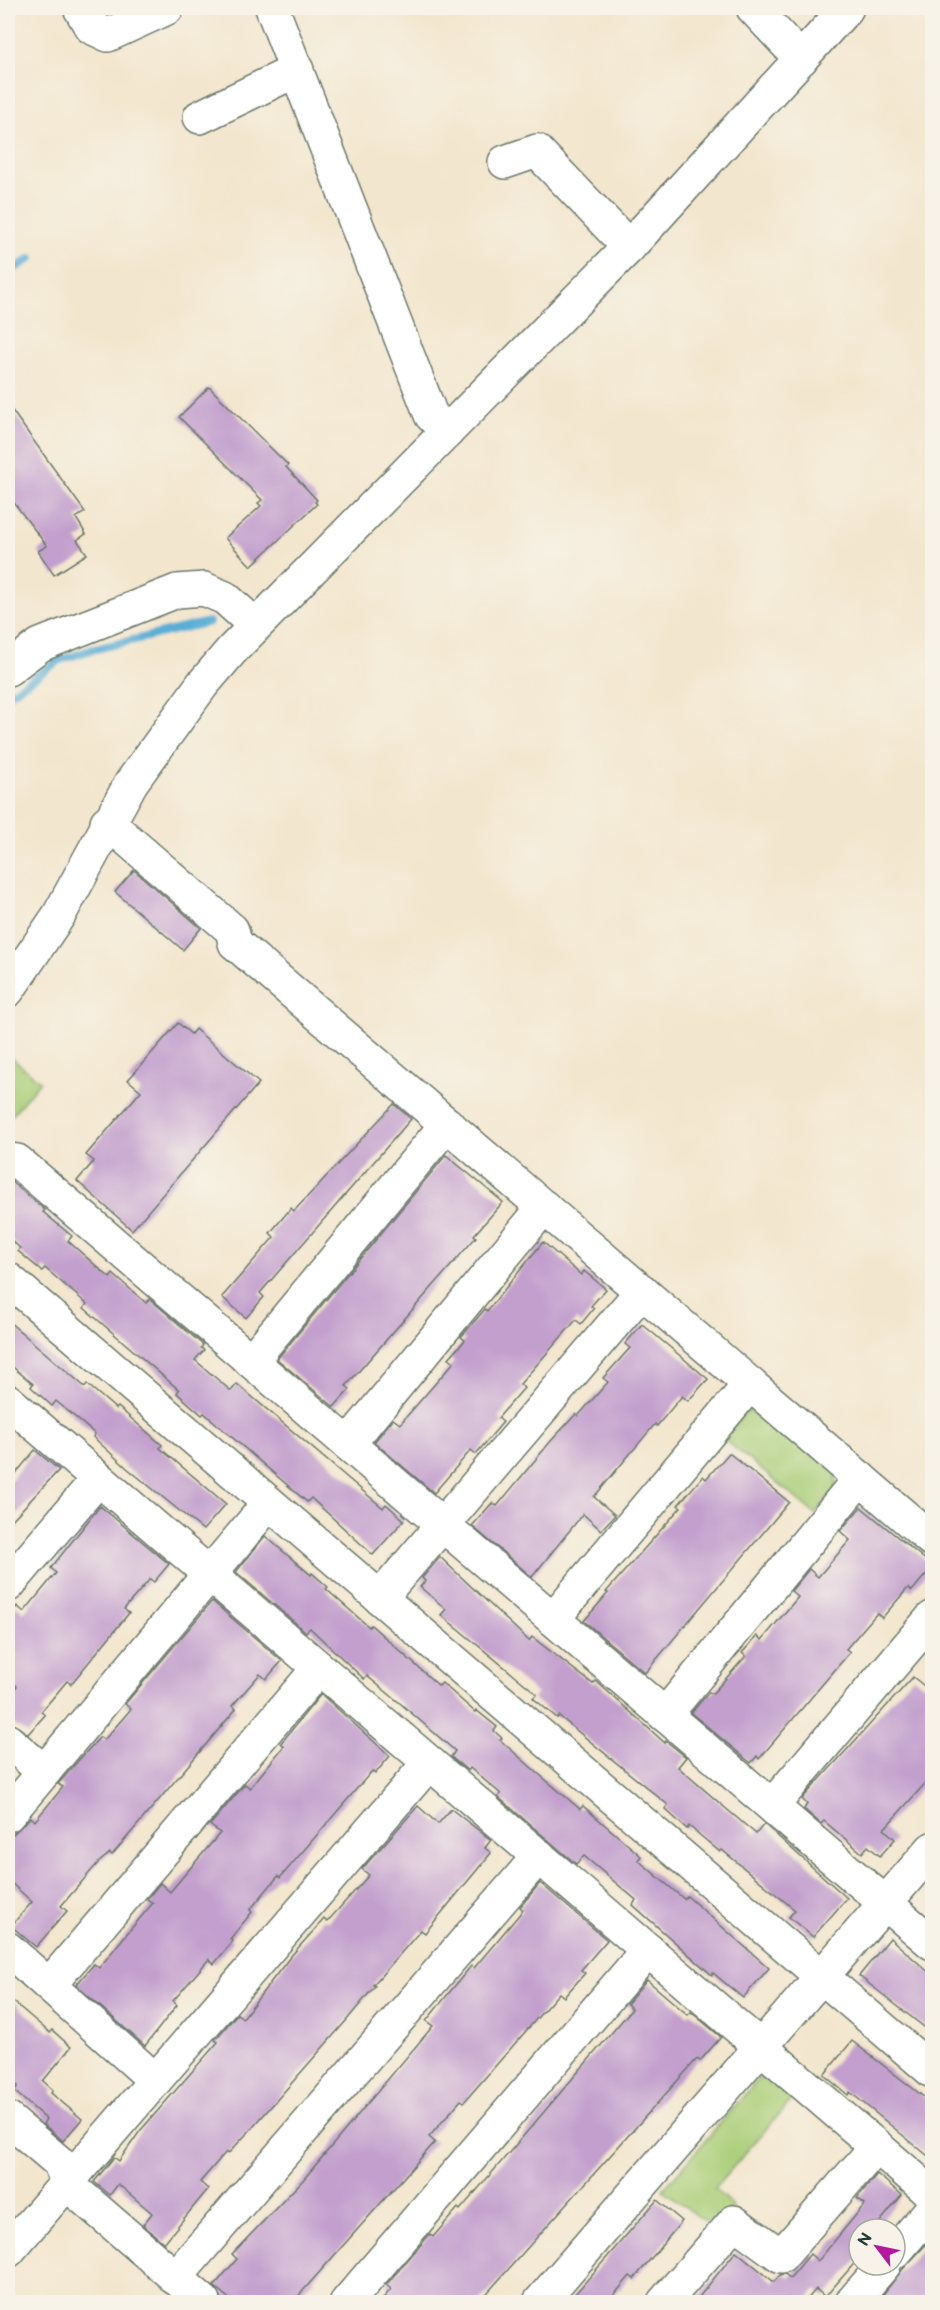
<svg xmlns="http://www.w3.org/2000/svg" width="940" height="2310" viewBox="0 0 940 2310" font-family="'Balsamiq Sans',sans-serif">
	<rect width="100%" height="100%" fill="#f7f3e8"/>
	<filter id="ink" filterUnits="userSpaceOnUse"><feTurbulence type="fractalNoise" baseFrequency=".0167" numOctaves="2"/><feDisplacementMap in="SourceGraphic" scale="12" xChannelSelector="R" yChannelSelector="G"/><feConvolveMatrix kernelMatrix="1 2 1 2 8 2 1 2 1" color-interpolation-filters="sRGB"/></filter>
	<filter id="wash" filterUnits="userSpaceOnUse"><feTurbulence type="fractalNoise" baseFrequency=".008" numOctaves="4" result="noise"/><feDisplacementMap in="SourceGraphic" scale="24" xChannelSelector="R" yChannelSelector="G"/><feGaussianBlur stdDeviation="1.35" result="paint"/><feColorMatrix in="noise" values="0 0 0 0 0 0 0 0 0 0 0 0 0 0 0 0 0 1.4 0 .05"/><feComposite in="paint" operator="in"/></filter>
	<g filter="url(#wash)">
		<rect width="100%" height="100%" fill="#f3e6ce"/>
		<g fill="#a9cd76" stroke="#648555" stroke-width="1.5">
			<polygon points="8,1055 40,1081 8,1120"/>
			<polygon points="746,1411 762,1412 836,1473 836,1489 815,1514 724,1439"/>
			<polygon points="773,2077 796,2095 714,2189 733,2206 715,2229 663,2190 759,2078"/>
		</g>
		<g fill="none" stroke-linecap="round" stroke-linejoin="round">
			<g stroke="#5aaed6" stroke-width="8">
				<polyline points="8,273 31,258"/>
				<polyline points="8,695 60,660 91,650 209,622"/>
			</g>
		</g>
		<g id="blocks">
			<g fill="#c29fcd">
				<polygon points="209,387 288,465 286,467 317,500 315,502 317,504 251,566 225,538 261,506 258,503 262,500 179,417"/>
				<polygon points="8,405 85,512 76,518 86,534 77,540 87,554 54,575 38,551 47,546 8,495"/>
				<polygon points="134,870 201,928 183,950 115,892"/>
				<polygon points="178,1023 191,1034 195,1029 259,1083 132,1230 77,1181 94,1161 86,1155 141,1091 128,1080"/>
				<polygon points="394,1104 411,1119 260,1293 264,1297 246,1318 222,1297 274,1237 270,1233 291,1208 294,1211"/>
				<polygon points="446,1155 503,1202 474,1235 476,1237 346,1386 350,1389 334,1407 277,1359"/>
				<polygon points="8,1179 45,1210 43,1212 72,1236 68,1241 110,1278 113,1274 146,1303 150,1299 203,1345 201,1348 204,1350 195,1360 231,1391 237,1384 383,1508 386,1504 404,1520 373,1555 311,1498 307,1502 204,1413 202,1415 177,1393 179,1390 84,1308 87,1304 45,1268 42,1271 18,1251 20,1248 8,1237"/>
				<polygon points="543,1242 581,1275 584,1271 606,1289 591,1306 594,1308 581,1324 576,1320 520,1384 524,1388 498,1418 503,1422 476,1454 471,1450 434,1493 374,1442 393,1419 400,1424 454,1362 449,1358 465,1340 461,1337 485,1309 487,1311"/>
				<polygon points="8,1321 85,1387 87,1384 116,1409 118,1407 162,1445 160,1448 226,1504 203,1530 127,1468 93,1437 95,1434 56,1401 52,1406 31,1387 33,1384 8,1363"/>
				<polygon points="642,1324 708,1379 688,1401 682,1396 657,1426 655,1424 594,1497 615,1515 601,1530 583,1514 532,1577 472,1526 492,1503 497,1506 551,1441 576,1414 578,1416 608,1382 603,1378 630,1348 625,1344"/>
				<polygon points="35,1450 59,1470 8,1524 8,1483"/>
				<polygon points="729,1453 789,1502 645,1673 584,1621 608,1593 606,1592 681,1507 678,1505 703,1476 706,1479"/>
				<polygon points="100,1506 169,1564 154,1582 150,1579 124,1609 129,1613 71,1684 67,1681 41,1712 45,1715 28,1734 8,1721 8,1697 17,1686 8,1678 8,1618 17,1606 24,1612 56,1573 51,1568"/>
				<polygon points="861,1507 933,1566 912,1591 908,1588 882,1618 877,1613 846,1649 850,1652 827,1679 759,1759 757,1756 751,1763 691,1713 709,1692 712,1694 746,1656 742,1653 757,1636 762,1640 798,1597 791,1591 809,1569 818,1577 850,1540 840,1531"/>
				<polygon points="265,1536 311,1575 312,1573 328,1587 326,1589 369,1627 371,1625 439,1686 442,1683 475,1712 476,1710 497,1727 494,1731 502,1738 500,1740 540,1775 580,1809 583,1806 641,1856 638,1860 684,1899 687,1896 769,1968 743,1998 713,1973 712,1975 633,1905 636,1900 584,1856 576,1864 498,1797 501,1794 470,1768 468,1771 451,1757 455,1751 401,1704 367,1676 364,1679 310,1628 306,1632 236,1572"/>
				<polygon points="440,1557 529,1641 532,1637 593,1684 596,1681 665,1743 666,1741 686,1757 678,1767 723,1806 756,1834 764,1824 847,1898 813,1937 789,1917 795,1910 722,1850 720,1852 689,1826 687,1829 665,1809 668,1805 559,1716 557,1718 533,1698 537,1694 441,1615 446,1609 420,1587 425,1581 422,1578"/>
				<polygon points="212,1601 282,1661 266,1679 260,1674 232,1706 236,1709 112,1855 110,1853 98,1863 61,1906 67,1911 36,1947 11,1926 32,1902 8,1880 8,1839 31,1817 35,1821 63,1787 58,1784 77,1762 100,1737 104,1740 131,1709 125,1704"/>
				<polygon points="913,1677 933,1693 933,1762 926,1770 932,1776 884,1829 895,1839 880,1856 868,1846 862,1853 824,1821 821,1824 804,1809 807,1804 802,1799"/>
				<polygon points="321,1694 390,1756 375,1774 372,1771 280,1878 278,1876 250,1910 252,1912 230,1939 233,1941 214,1964 209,1959 173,2001 177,2005 145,2046 76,1985 94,1964 99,1968 124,1937 153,1903 147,1899 160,1883 170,1892 220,1833 210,1825 245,1784 250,1788 284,1746 281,1743"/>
				<polygon points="418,1806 438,1824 451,1809 491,1840 485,1848 491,1853 425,1933 421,1930 373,1985 375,1986 346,2021 254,2126 228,2154 226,2152 200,2182 208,2189 164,2243 143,2225 152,2213 118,2184 110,2195 94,2182 114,2157 119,2161 140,2131 218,2042 215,2040 237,2014 243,2018 290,1957 324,1919 327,1922 369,1875 362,1869"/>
				<polygon points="540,1883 607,1940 581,1970 585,1973 564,1997 559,1993 464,2102 461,2100 429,2137 435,2142 293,2302 233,2302 214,2286 237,2259 232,2254 303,2180 433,2026 426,2021 471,1966 474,1968 523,1910 520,1907"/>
				<polygon points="890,1938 933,1976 933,2034 859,1976"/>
				<polygon points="647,1980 688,2015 691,2012 721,2037 700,2061 697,2059 479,2302 380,2302 391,2289 386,2285 430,2234 433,2237 458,2208 460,2210 632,2009 627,2004"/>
				<polygon points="8,1997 50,2033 52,2030 71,2047 43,2081 53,2090 51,2093 82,2119 63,2141 43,2124 46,2119 14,2091 18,2086 8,2077"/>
				<polygon points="852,2041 933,2104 933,2160 850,2092 848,2095 824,2075"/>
				<polygon points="877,2174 902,2195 874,2229 859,2229 859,2258 825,2297 816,2289 805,2302 695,2302 736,2251 774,2282 780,2275 785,2274 790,2278 810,2254 818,2261 865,2204 857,2198"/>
				<polygon points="657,2200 682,2221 634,2279 630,2276 608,2302 568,2302"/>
				<polygon points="933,2237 933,2286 919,2302 877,2302 903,2269"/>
			</g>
		</g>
	</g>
	<g filter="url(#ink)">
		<use href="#blocks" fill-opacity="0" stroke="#69786a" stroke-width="1.5"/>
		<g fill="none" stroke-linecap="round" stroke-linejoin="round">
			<defs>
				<g id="minor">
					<polyline points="80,8 91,27 108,35 167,8"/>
					<polyline points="272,8 431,415 447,432"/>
					<polyline points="753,8 801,59"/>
					<polyline points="200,117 297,70"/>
					<polyline points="505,162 537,151 629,247"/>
					<polyline points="8,669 40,645 177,591 204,589 225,598 255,625"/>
					<polyline points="107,822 232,930 235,943 932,1540"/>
					<polyline points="8,990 59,915 131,783 202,685 232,650 629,247 847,8"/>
					<polyline points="8,1160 17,1161 932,1943"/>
					<polyline points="8,1279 932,2071"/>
					<polyline points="251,1361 447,1124"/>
					<polyline points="8,1401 932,2194"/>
					<polyline points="348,1444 544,1207"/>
					<polyline points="8,1585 98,1479"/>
					<polyline points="380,1598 642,1291"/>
					<polyline points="553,1619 750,1384"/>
					<polyline points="665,1715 860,1478"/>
					<polyline points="8,1741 44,1772"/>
					<polyline points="772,1806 932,1618"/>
					<polyline points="8,1815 269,1503"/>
					<polyline points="8,1949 155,2080"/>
					<polyline points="49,1985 319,1668"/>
					<polyline points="8,2119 60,2163 66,2183 204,2302"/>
					<polyline points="8,2251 429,1763"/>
					<polyline points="895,2252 932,2209"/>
					<polyline points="175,2278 539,1856"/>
					<polyline points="347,2302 648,1950"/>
					<polyline points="540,2302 932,1849"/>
					<polyline points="664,2302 734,2222 781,2256 877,2146"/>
					<polyline points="852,2302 884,2265"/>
				</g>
			</defs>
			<use href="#minor" stroke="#69786a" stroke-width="36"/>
			<use href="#minor" stroke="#fff" stroke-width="33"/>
		</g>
	</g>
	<rect width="940" height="2310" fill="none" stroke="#f7f3e8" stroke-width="30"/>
	<g transform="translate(877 2247) rotate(302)"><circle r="28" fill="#f7f3e8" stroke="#a1aaa0" stroke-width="1.5"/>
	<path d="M0-4.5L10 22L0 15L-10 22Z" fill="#b5179e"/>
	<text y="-9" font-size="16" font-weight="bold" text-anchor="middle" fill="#1f3d34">N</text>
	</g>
</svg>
